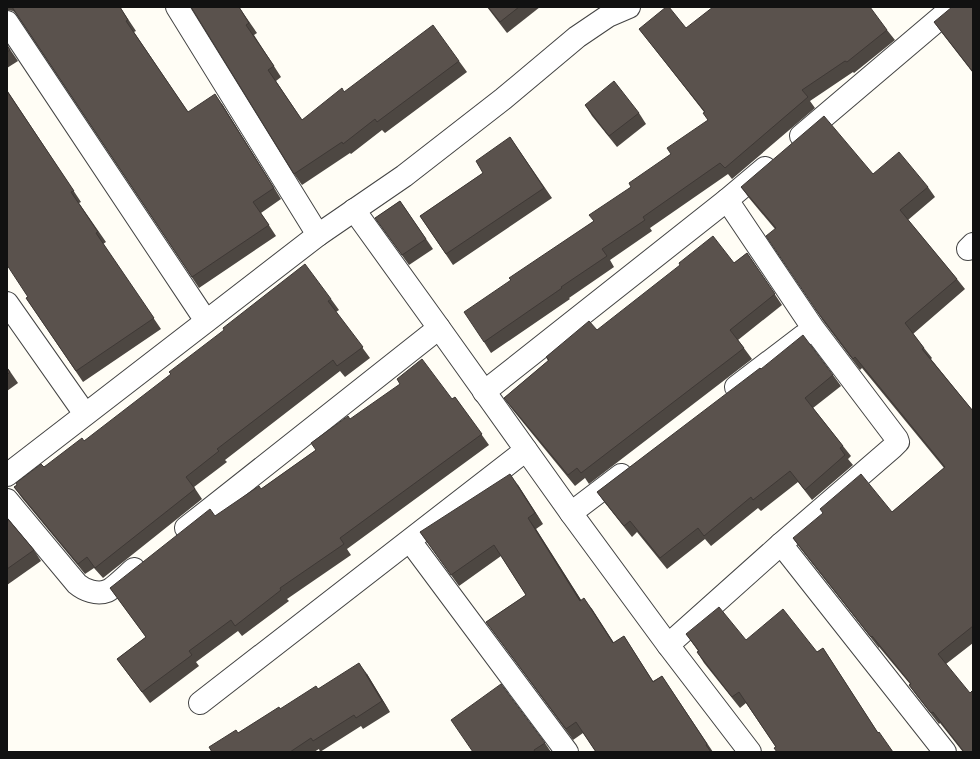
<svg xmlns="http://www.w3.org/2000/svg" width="980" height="759" viewBox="0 0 980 759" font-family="'IBM Plex Serif',serif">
	<rect width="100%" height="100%" fill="#fffdf5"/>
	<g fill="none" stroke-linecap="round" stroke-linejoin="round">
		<defs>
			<g id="minor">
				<polyline points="177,7 318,235"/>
				<polyline points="7,22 206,321"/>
				<polyline points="801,136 953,7"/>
				<polyline points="354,210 439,328 571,513 668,645 750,752"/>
				<polyline points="968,249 973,244"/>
				<polyline points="7,303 85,414"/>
				<polyline points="736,387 803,336"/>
				<polyline points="484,392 727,200 765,168"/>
				<polyline points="7,475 318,235 404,176 503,99 577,37 608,16 629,7"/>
				<path d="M7,500L77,584C84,590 97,595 107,591C113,589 128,574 134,569"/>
				<polyline points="571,513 621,475"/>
				<polyline points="186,528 439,328"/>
				<polyline points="410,541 567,752"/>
				<polyline points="781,544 945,752"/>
				<polyline points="668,645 781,544 892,448 898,442 897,439 813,328 727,200"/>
				<polyline points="200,703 526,450"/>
			</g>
		</defs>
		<use href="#minor" stroke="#444" stroke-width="24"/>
		<use href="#minor" stroke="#fff" stroke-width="22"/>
	</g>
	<g fill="#4d4742">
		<polygon points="7,7 120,7 136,31 134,32 188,112 222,104 281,199 261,213 276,236 199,288 16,14 13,11 7,10"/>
		<polygon points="191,7 239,7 257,33 254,35 281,77 276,81 302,120 344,92 459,61 467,72 385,133 382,130 351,154 350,153 302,185 294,174"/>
		<polygon points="487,7 540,7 507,33"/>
		<polygon points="973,7 973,73 942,33 934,22"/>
		<polygon points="686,28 887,30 895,40 854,73 853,72 810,101 815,108 732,179 728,174 650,228 652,231 610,260 614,267 569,298 570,299 491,353 484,342 511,280 594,221 631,187 671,154 708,120 704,112 647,39 639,29"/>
		<polygon points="7,45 18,61 7,68"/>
		<polygon points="7,90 81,202 79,203 106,242 103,244 161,329 83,382 26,298 28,297"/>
		<polygon points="585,105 639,113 646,124 617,147 592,116"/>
		<polygon points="510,137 552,198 453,265 420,216 483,173"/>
		<polygon points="873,174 928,187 935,197 908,220 957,279 965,289 913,334 924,348 932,358 931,359 973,411 973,643 946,664 973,752 963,752 940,723 939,724 917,696 909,685 910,684 879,647 879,648 800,548 793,538 892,512 944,468 862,368 860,370 823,321 816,310 775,229 749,198 741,187"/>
		<polygon points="400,201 433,249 409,265 375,218"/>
		<polygon points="747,253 782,305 738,340 752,359 589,484 585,478 575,486 512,409 504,398 548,361 546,357 597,330 734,263"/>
		<polygon points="331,299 339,310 336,312 370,358 345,377 340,371 225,460 227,462 194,487 202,499 103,578 94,568 85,574 22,498 14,487 44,467 84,441"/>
		<polygon points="7,367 18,383 7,391"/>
		<polygon points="761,369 833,375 841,386 813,408 843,446 851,456 848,459 853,465 812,500 798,482 761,511 758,508 711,546 705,539 667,569 637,532 632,537 605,503 597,492"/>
		<polygon points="455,397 489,445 347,549 351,555 287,599 289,601 242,636 238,631 196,662 199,666 150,703 117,659 146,637 110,588 215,516 261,489 316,450 350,419 452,399"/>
		<polygon points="518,485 543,524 536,529 581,600 592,609 614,643 624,636 653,681 662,676 713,752 596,752 583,733 573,740 486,622 526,595 501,556 459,586 420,532"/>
		<polygon points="7,518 34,550 41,561 7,585"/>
		<polygon points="686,634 746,640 817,652 823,648 878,733 893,752 776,747 746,703 740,708 704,663 697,652 698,651"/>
		<polygon points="367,674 390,712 363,729 361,726 320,752 319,749 314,752 212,752 238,733 280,709"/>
		<polygon points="545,743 551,752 473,752"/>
	</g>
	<g fill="#3f3936">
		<polygon points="215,94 222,104 281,199 274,188"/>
		<polygon points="510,474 518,485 543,524 535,513"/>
		<polygon points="528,518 536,529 588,611 580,601"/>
		<polygon points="584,598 592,609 621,654 613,643"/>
		<polygon points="823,648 830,659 885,744 878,733"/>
		<polygon points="359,663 367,674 390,712 382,701"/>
	</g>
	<g fill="#5a524d" stroke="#3f3936">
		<polygon points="12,7 120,7 128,20 126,21 188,112 215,94 274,188 253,202 269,225 192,277"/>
		<polygon points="191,7 239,7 249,23 246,25 274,66 268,70 302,120 342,88 344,92 433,25 459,61 377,122 375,119 343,144 342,142 294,174"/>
		<polygon points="488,7 519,7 500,22"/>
		<polygon points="666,7 669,7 686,28 713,7 870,7 887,30 847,62 845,61 802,90 808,97 725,168 720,163 643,217 645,220 602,249 607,256 561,287 562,288 484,342 464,312 511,280 509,278 594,221 589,215 631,187 629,183 671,154 667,148 708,120 703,113 705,112 639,29"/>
		<polygon points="952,7 973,7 973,72 934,22"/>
		<polygon points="7,45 10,50 7,52"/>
		<polygon points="614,81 639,113 609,136 585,105"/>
		<polygon points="7,91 74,191 71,192 98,232 96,233 154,318 76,371 26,298 28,297 7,265"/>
		<polygon points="824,116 873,174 899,152 928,187 900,210 957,279 905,323 924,348 922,349 973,411 973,626 938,654 970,693 972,691 973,693 973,752 964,752 933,712 931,713 909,685 911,684 872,636 871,637 793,538 823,513 820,509 861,474 892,512 945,467 855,357 853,359 816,310 766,236 776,228 741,187"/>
		<polygon points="510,137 544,188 446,254 420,216 483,173 476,161"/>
		<polygon points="400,201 426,239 402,255 375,218"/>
		<polygon points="713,236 734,263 747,253 775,294 730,330 744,348 581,473 577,468 568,475 504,398 549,360 546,357 589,321 597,330 680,265 679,263"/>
		<polygon points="305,264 331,299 328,301 363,347 337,366 333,360 217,449 219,451 186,477 195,489 95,568 87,557 78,564 14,487 17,485 16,483 41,464 44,467 82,438 84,441 171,374 169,372 224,330 223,328"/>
		<polygon points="803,335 833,375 805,398 843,446 840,448 845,455 805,490 790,471 753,500 751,497 704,536 698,528 660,558 630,521 624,526 597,492 760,368 761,369"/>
		<polygon points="422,359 452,399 455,397 482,434 340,538 344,544 280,588 281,590 235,626 231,620 189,651 192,655 142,692 117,659 146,637 110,588 210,509 215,516 259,486 261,489 316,450 311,443 348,416 350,419 400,384 397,379"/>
		<polygon points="7,368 10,372 7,375"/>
		<polygon points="510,474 535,513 528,518 580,601 584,598 613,643 624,636 653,682 662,676 707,744 706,745 711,752 596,752 576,722 566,729 486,622 526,595 494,545 451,575 420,532"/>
		<polygon points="7,518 34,550 7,569"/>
		<polygon points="719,607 746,640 783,609 817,652 823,648 878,733 879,732 893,752 777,752 774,748 776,747 739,692 732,697 697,652 699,651 686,634"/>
		<polygon points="359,663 382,701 356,718 354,715 313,741 311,738 290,752 212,752 209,747 236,730 238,733 279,707 280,709 316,686 318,689"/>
		<polygon points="501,684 545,743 534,750 535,752 473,752 451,720"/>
	</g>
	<rect width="980" height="759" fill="none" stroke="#111111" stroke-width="16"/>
</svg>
